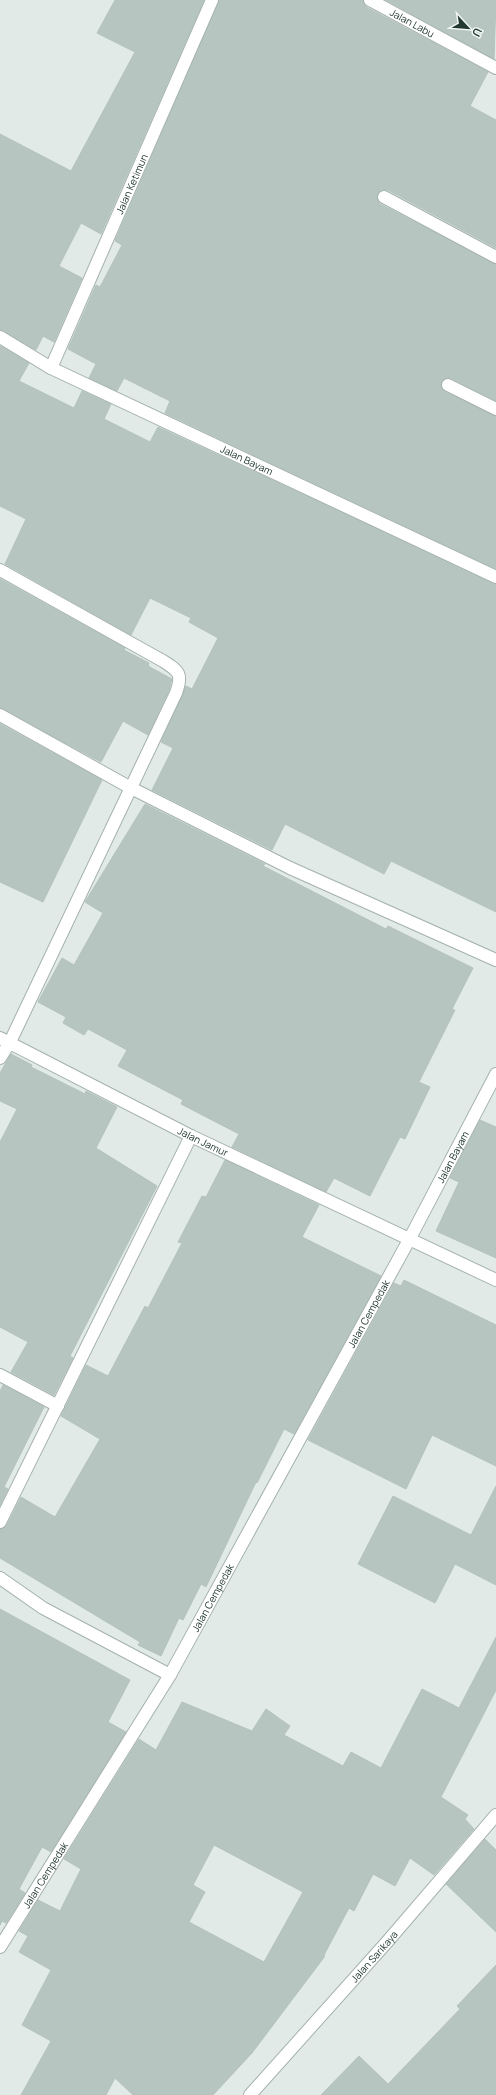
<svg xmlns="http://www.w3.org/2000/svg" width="496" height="2095" viewBox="0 0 496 2095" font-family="Manrope,sans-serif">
	<rect width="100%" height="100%" fill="#e1eae6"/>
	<g fill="#b6c5bf" stroke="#b4c3bd" fill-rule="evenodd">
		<polygon points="115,0 204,0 101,234 81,223 59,266 82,278 54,342 43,336 36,350 0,330 0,134 71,171 135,52 97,33"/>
		<polygon points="219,0 363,0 366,7 488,72 470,106 496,120 496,248 388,190 380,190 377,197 380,204 496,264 496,401 451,378 444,379 441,385 445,392 496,416 496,569 165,413 170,401 124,378 117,391 89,378 96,364 68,349 96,285 100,287 122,245 115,241"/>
		<polygon points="386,0 496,0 494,59"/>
		<polygon points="0,346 29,363 19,381 74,408 82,391 111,404 104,419 150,442 158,427 496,584 496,912 391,861 384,874 285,824 272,850 152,790 173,748 161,742 186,686 192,689 218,638 189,622 191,618 150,598 131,635 5,564 26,519 0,506"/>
		<polygon points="0,579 125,648 124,650 149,663 148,666 172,679 169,690 148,735 123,721 101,762 0,708"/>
		<polygon points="0,724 102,780 43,902 0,882"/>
		<polygon points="145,804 265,864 263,866 386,929 388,926 473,968 452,1009 455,1010 419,1082 430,1087 405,1139 400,1137 370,1196 334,1178 326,1192 232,1147 239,1134 181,1104 183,1100 118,1066 127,1050 88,1029 84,1035 63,1023 66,1017 38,1002 62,958 74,965 103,913 85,902"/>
		<polygon points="11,1054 32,1065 31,1067 85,1094 86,1091 117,1107 96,1148 157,1186 70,1356 73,1358 54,1395 11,1372 28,1342 0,1327 0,1142 17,1109 0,1101 0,1073"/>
		<polygon points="480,1120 496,1127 496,1258 436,1231 459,1182 450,1178"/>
		<polygon points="225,1160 319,1205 302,1237 381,1276 294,1434 284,1429 257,1483 256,1482 206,1587 201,1584 183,1620 179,1618 161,1656 138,1645 140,1642 0,1558 0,1529 7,1525 21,1497 55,1517 100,1439 61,1416 86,1365 108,1376 145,1306 148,1308 182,1243 178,1242 202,1196 206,1197"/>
		<polygon points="404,1280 496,1325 496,1466 432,1435 406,1489 308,1440 394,1283 401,1286"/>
		<polygon points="3,1385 44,1407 4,1487 8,1489 0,1505 0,1391"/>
		<polygon points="496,1486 496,1585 455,1564 435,1603 358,1564 393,1496 471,1535"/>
		<polygon points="0,1609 130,1680 108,1722 126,1732 51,1852 42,1847 19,1889 25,1893 6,1923 2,1921 0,1925"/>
		<path d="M496,1637V1690L441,1797L468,1815L465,1819L474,1829L434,1875L410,1858L395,1886L373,1874L354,1911L349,1908L324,1955L325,1956L252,2053L213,2095H133L115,2078L106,2095H21L51,2041L22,2025L51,1970L19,1952L28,1936L19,1931L38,1900L60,1911L81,1869L64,1859L139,1739L156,1750L182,1702L252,1731L266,1709L290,1726L284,1735L343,1766L351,1752L381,1768L422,1689L459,1708ZM214,1845L303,1892L264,1962L189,1922L205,1892L193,1885Z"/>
		<polygon points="485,1839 496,1850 496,1932 446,1884"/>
		<polygon points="496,1965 496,2095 321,2095 359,2056 388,2084 460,2009 457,2006"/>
	</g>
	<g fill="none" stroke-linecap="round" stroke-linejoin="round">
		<defs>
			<g id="minor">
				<path id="s1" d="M370,0L496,68"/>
				<polyline points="384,197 496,257"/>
				<path id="s2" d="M0,337L51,368L496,577"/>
				<path id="s3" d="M51,368L212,0"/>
				<polyline points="448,385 496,409"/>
				<path d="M0,570L163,661C179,671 183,674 176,693L10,1042L0,1058"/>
				<polyline points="0,715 131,788 290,868 496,960"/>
				<polyline points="0,1375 58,1406"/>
				<polyline points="0,1522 191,1136"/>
				<polyline points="0,1578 43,1608 170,1675"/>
				<path id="s4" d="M0,1947L170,1675L409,1240L496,1074"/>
				<path id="s5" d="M250,2095L387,1942L496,1815"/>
			</g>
			<g id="tertiary">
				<path id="s6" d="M0,1038L191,1136L496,1280"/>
			</g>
		</defs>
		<use href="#minor" stroke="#a4b1ad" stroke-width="14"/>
		<use href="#tertiary" stroke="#a4b1ad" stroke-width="14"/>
		<use href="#minor" stroke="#fff" stroke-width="12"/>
		<use href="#tertiary" stroke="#fff" stroke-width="12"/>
	</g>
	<g text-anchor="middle" stroke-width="3.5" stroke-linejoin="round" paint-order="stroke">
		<g font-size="10" fill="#233933" stroke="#f1f7f4">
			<text dy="4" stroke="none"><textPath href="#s1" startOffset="48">Jalan Labu</textPath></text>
			<text dy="4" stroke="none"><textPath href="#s3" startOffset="201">Jalan Ketimun</textPath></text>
			<text dy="4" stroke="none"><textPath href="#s2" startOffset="276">Jalan Bayam</textPath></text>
			<text dy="4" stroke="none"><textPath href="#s6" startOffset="228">Jalan Jamur</textPath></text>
			<text dy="4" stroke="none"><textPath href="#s4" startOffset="911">Jalan Bayam</textPath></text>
			<text dy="4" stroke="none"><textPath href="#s4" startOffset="733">Jalan Cempedak</textPath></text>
			<text dy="4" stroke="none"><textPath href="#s4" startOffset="409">Jalan Cempedak</textPath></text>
			<text dy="4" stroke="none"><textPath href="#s4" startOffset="85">Jalan Cempedak</textPath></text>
			<text dy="4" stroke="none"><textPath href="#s5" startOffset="186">Jalan Sarikaya</textPath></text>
		</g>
	</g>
	<g transform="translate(468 28) rotate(116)" stroke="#f1f7f4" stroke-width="3" paint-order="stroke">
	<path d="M0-3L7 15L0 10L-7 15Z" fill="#233933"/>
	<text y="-6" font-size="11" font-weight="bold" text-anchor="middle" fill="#233933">U</text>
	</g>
</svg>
